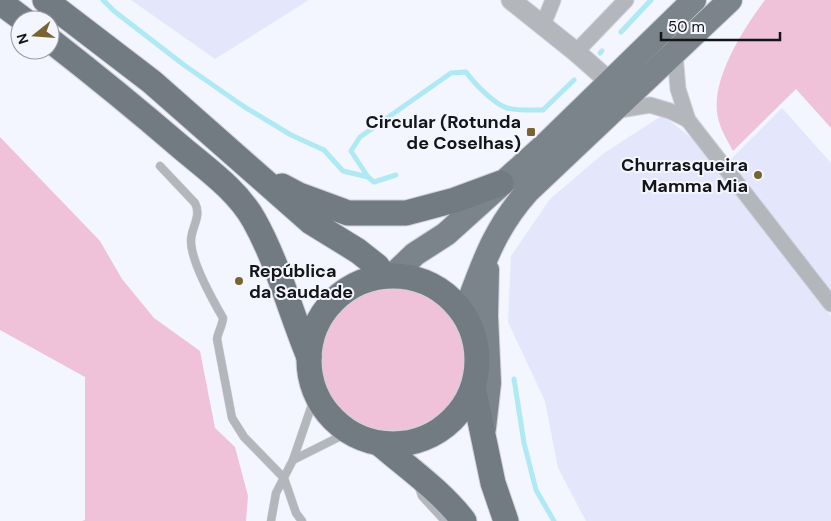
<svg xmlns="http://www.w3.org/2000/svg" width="831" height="521" viewBox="0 0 831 521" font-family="'DM Sans',sans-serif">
	<rect width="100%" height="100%" fill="#f3f5ff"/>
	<g fill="#e4e7fb">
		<polygon points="131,0 309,0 215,59"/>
		<polygon points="782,108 831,163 831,292 728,162"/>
		<polygon points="663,115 695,141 831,316 831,521 586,521 558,468 545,401 508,322 511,256 550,199 604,153"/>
	</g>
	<g fill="#efc2d9">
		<path d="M765,0H831V128L796,89L733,151C727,140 718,125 717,112C713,76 744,28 765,0Z"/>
		<polygon points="0,137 100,241 122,279 154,318 200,351 215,428 235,447 248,496 246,521 82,521 85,520 85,377 0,330"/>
		<circle cx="393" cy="359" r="72"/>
	</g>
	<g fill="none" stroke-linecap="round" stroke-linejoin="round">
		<g stroke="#aee9f4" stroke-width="5">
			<polyline points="103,0 114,11 184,65 243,106 291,135 324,150 343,171 368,177"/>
			<polyline points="621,32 651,0"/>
			<polyline points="600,53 602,51"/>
			<path d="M396,175L374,182L368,177L351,151L360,137L451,73L466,72C474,83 494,104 507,108C518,111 532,110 543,110L574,80"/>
			<polyline points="514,379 524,443 536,490 554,521"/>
		</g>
		<defs>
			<g id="service">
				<path d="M160,166L195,203C202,217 191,227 191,241C191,262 212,299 223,318C223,324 218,332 217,339L232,418L244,437L284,478L296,513L302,521"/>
				<polyline points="293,460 349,432"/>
				<polyline points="418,485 422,496 445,521"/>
				<polyline points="271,521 276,493 293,460 316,393"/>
			</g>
			<g id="minor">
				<polyline points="543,25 553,0"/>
				<polyline points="576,52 626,0"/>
				<polyline points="675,54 678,89 688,120 831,304"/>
				<polyline points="614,111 650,105 670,111 688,120"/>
			</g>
			<polyline id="tertiary" points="511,0 576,52 609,81"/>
			<g id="primary">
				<polyline points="393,275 415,254 446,234 545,145 694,0"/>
				<path d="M464,315C482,267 493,230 528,191L730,0"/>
				<polyline points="484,428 489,383 486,316 487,270"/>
			</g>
			<g id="trunk">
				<polyline points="45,0 152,82 311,222 358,251 377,266 384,276"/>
				<polyline points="0,2 24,20"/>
				<path d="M50,40C95,75 139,111 182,148C207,169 238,191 254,220C278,263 290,311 309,357"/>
				<polyline points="282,186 299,195 348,213 406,213 455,200 501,183"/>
				<circle cx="393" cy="360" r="84"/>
				<polyline points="473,387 493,483 506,521"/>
				<path d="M379,443C408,468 441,491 464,521"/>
			</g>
		</defs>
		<use href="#service" stroke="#cfd1da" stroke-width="9"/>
		<use href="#minor" stroke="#cfd1da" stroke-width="17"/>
		<use href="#tertiary" stroke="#cfd1da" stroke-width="21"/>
		<use href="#primary" stroke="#cfd1da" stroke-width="26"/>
		<use href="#trunk" stroke="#cfd1da" stroke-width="27"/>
		<use href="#service" stroke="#b3b7bb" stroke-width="8"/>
		<use href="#minor" stroke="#b3b7bb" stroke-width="15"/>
		<use href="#tertiary" stroke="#b3b7bb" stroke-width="19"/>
		<use href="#primary" stroke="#7c848b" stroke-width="24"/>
		<use href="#trunk" stroke="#727a82" stroke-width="25"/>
	</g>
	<g fill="#786433" stroke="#f3f5ff" stroke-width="2">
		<rect x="526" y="127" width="10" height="10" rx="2.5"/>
		<circle cx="758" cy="175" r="5"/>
		<circle cx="239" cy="281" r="5"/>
	</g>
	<g text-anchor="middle" stroke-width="4" stroke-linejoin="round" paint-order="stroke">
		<g font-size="18" font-weight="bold" fill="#141519" stroke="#f3f5ff" text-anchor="end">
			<text x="521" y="128">Circular (Rotunda<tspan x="521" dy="21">de Coselhas)</tspan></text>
			<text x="748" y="171">Churrasqueira<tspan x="748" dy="21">Mamma Mia</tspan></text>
			<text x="249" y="277" text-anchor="start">República<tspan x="249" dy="21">da Saudade</tspan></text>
		</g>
	</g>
	<g transform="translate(35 35) rotate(253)"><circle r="24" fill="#f3f5ff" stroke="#9a9ba3"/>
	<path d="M0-4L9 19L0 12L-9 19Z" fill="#786433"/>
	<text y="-8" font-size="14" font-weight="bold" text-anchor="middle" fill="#141519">N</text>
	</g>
	<path d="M661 32v8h119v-8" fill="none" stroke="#141519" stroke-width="2.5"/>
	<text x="668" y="32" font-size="15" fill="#141519" stroke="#f3f5ff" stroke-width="4" paint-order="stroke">50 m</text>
</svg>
